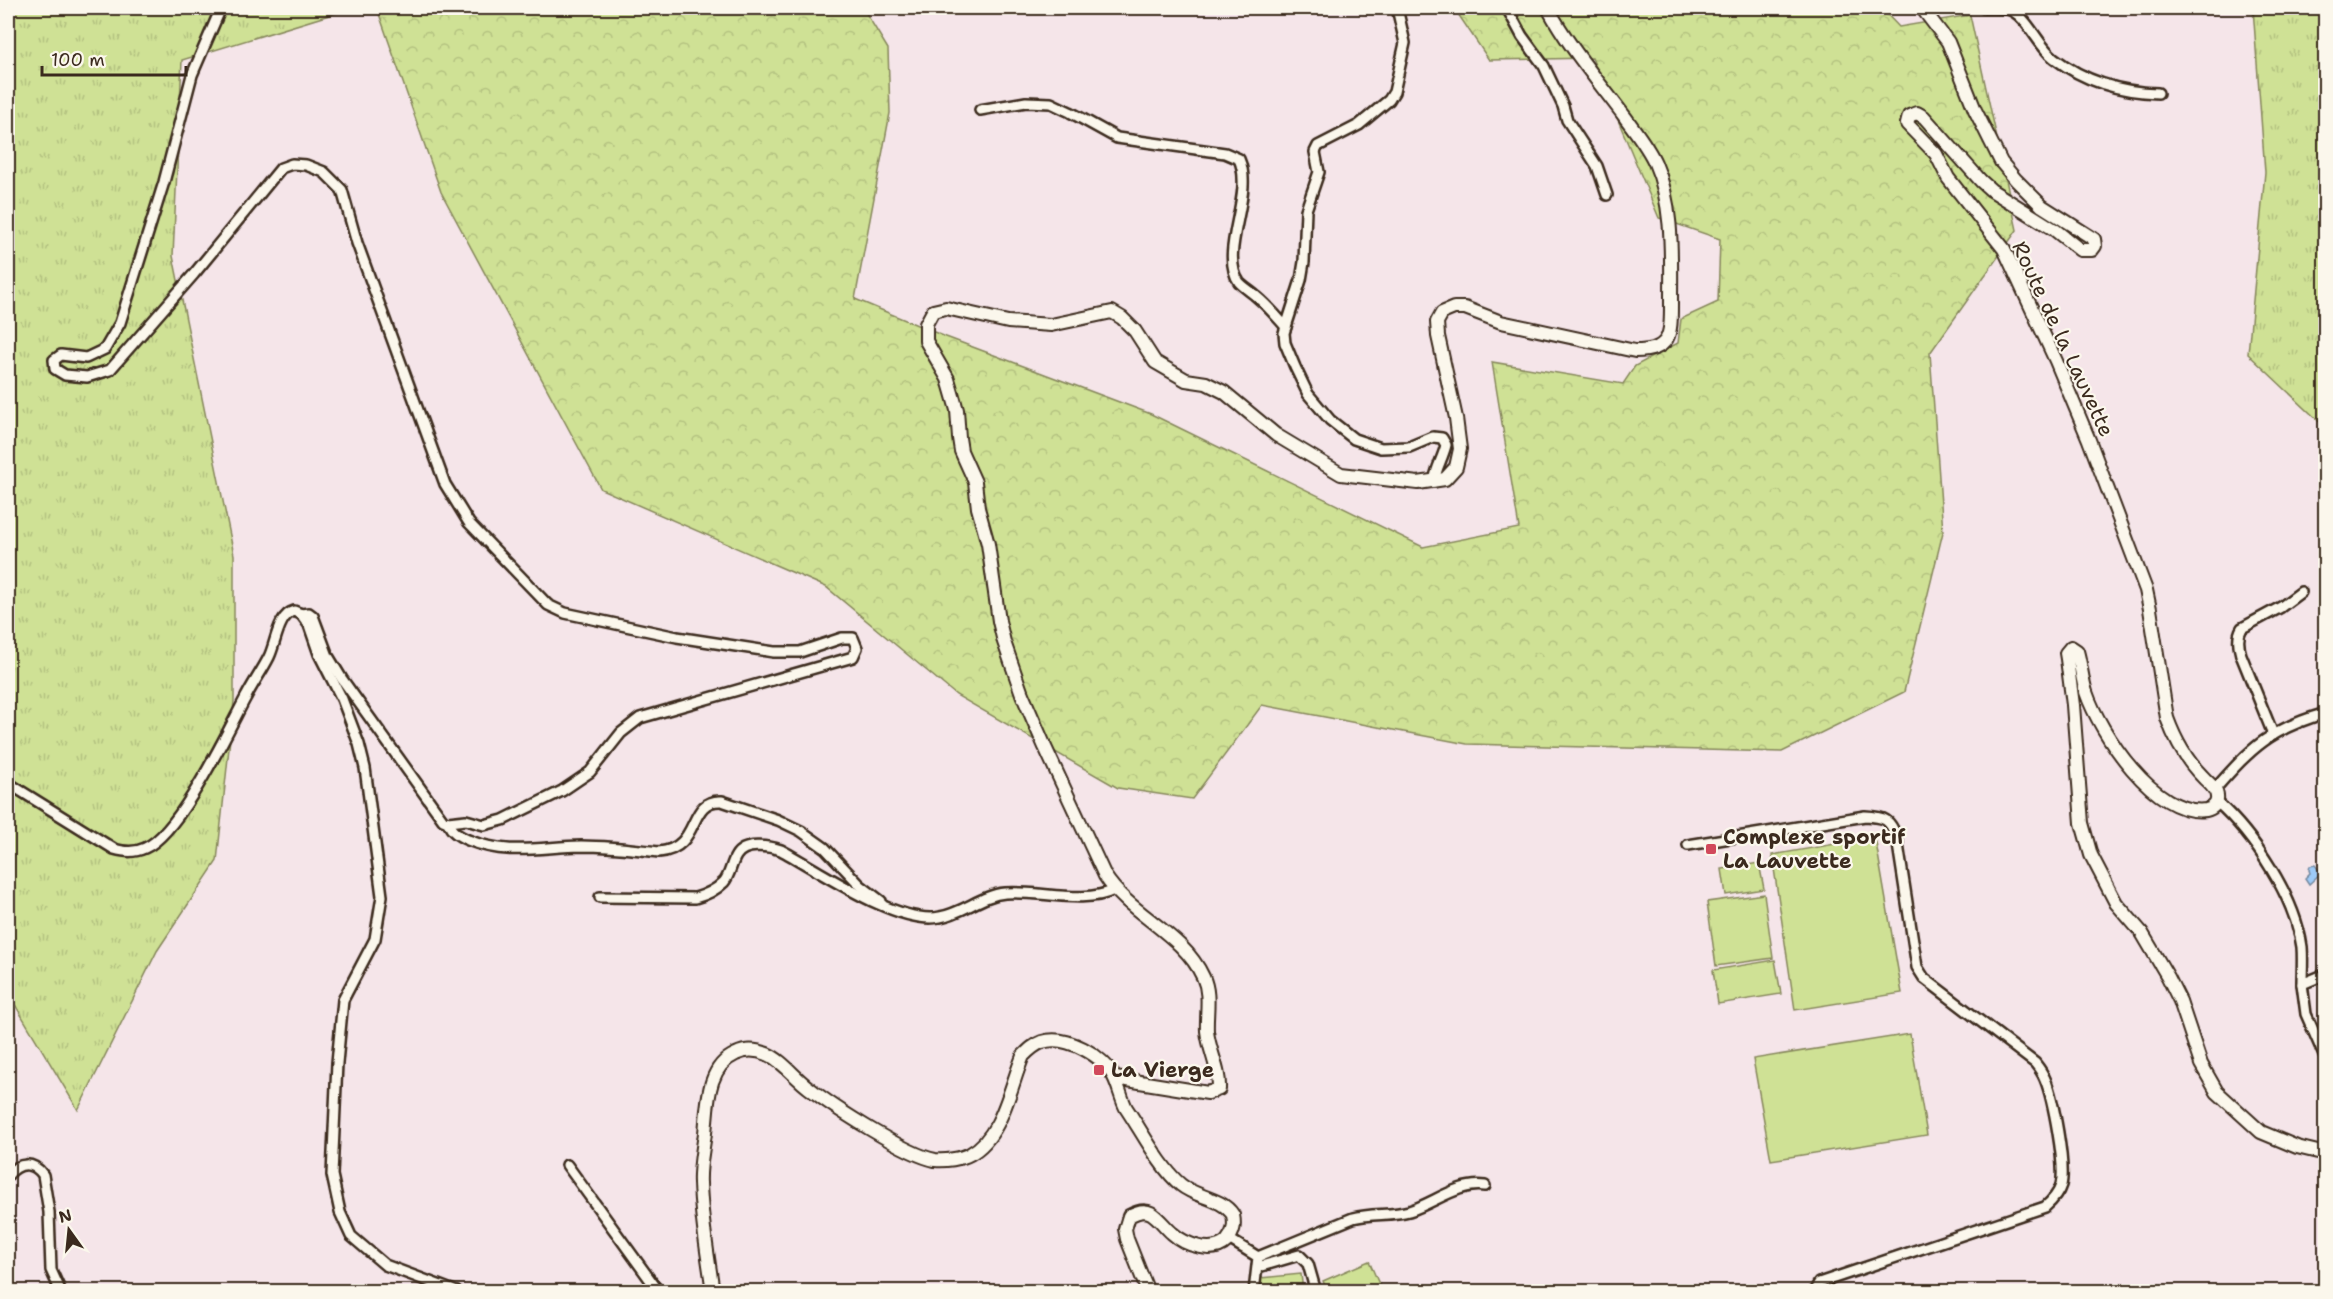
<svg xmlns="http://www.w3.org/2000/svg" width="2333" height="1299" viewBox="0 0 2333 1299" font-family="'Shantell Sans',sans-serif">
	<defs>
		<pattern id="grass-tufts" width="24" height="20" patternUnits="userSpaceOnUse" patternTransform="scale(1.5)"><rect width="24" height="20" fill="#cfe195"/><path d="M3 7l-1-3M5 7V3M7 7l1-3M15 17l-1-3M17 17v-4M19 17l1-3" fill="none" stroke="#b3c180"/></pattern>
		<pattern id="forest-crowns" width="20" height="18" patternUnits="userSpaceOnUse" patternTransform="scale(1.5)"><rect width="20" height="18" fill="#cfe195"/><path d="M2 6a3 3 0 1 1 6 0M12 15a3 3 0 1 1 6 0" fill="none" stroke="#b3c180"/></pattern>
	</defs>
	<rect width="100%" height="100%" fill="#f5e5e9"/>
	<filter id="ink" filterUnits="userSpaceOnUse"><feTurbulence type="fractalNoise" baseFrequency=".0167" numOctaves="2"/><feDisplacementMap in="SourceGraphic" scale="12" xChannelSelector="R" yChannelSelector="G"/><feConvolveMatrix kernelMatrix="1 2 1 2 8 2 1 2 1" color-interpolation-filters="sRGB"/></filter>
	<g filter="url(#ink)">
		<g fill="url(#grass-tufts)" stroke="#85865a" stroke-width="1.5">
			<polygon points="8,8 352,8 182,60 173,256 234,555 234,701 217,861 157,951 78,1110 8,993"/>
			<polygon points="2253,8 2325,8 2325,427 2248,354 2265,172"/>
		</g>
		<polygon fill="url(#forest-crowns)" stroke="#85865a" stroke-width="1.5" points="377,8 863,8 888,49 890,113 855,299 946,337 1151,414 1423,547 1519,528 1492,362 1623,384 1635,366 1678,343 1681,319 1718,302 1720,239 1659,218 1592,58 1489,60 1454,8 1881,8 1899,27 1970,15 2017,230 1930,353 1943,532 1904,692 1782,752 1467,744 1262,705 1192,799 1118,788 956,695 826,587 601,489 441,192"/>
		<g fill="#cfe195" stroke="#85865a" stroke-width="1.5">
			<polygon points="1875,837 1902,993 1795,1010 1772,855"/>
			<polygon points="1759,863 1764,889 1726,895 1722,869"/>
			<polygon points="1764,894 1773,958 1716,966 1707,902"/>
			<polygon points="1775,960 1781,994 1718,1004 1713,970"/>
			<polygon points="1910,1034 1927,1135 1771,1160 1753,1059"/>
			<polygon points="1369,1261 1382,1291 1327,1291 1323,1281"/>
			<polygon points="1301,1274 1303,1291 1261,1291 1260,1278"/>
		</g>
		<polygon fill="#9dcaf7" stroke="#768aa0" stroke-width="1.5" points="2315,865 2321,873 2309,884 2305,878 2310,873 2309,870 2310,866"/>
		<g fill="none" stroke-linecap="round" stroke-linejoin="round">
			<defs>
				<g id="street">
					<path d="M1397,8L1405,43L1394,92L1389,100L1359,125L1318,146L1315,152L1319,172L1306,210L1304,262L1301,280L1284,333L1285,343L1295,367L1308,394L1330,420L1354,439L1381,448L1409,447L1433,437L1442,438L1446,445C1443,458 1436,468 1434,482"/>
					<polyline points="1507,8 1522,36 1544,66 1563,106 1567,120 1597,166 1607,195"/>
					<path d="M1984,8C1992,8 2000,7 2007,9C2027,14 2037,45 2054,58C2084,81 2121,92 2158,93"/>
					<path d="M980,110L1026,102L1051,103L1070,112L1117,138L1225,153L1239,159C1255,195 1218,251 1239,282C1243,287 1252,292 1257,297C1268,306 1277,317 1286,327"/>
					<polyline points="301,614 309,625 319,654 342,699 359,744 365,768 382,896 375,939 343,1000 337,1063 332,1175 340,1212 351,1236 385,1265 457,1292"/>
					<path d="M2273,734L2241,655C2238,645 2237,636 2242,628L2281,607L2301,592"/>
					<path d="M8,783L114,849C125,852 134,853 145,848C180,833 227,732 246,697C253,683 262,671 269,657C276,643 278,615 294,611L301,614L309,613L313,616L328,656L342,679L443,820L448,822L466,820L484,825L503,820L562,791L590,772L621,733L640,718L853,657L857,648L853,638H842L800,652H774L677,637L565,613L548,605L469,523L445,484L357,243L342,190L324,172L306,165L292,164L281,168L194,274L110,370L87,377L65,375L55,369L54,360L61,355L86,358L105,349L120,323L164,182L192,75L221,8"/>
					<path d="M2215,789C2252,747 2270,729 2326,713"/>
					<path d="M2217,802C2254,835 2295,897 2302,947C2303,959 2302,972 2302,984L2326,974"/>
					<path d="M448,822C451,832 459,836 468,840C507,856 540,847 581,846C607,846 633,849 659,852C702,848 686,799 722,801L778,820L801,831L825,848L860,885L881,901"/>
					<path d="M1688,845L1865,816C1885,817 1890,819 1897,838L1917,967L1924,978L2035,1063C2039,1068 2043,1074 2045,1079C2053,1098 2066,1166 2061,1185C2058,1195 2052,1201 2045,1207L1819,1283L1814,1292"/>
					<path d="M600,897L695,898C706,895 715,891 724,882C730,875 731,864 736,856C744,842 769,846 781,850C820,871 898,926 940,917C963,913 982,895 1005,893C1038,890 1084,905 1114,890"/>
					<polyline points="2302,984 2306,1014 2326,1060"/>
					<polyline points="567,1165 659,1292"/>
					<path d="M8,1175C19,1162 33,1161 43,1175L49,1212L51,1270L61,1292"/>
					<polyline points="1229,1239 1258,1257 1254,1292"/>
					<path d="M1258,1257L1353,1218C1372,1213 1391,1216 1409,1211C1434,1203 1459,1182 1485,1186"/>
					<polyline points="1258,1267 1299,1255 1308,1264 1316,1292"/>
				</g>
				<g id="secondary">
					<path d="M1922,8L1948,42L1975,110L2001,162L2016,180L2042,206L2094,239L2095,246L2092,250H2080L2055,230L1991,190L1981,181L1924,117L1917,113L1909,116L1907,124L1936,154L1948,178L2004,249L2056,361L2089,440L2146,590L2150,609L2167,718C2175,740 2185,759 2202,776C2208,783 2217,788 2217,797C2218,804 2212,809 2206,810C2155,817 2100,733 2086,692C2082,679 2081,665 2077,651L2071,647L2066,653L2067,659L2073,705L2082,823L2091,855L2116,903L2142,933L2168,977L2180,1001L2201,1064L2217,1092L2261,1132L2297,1147L2326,1154"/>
					<path d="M1115,1078L1208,1093L1219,1089C1220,1069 1209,1051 1207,1031C1206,1013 1211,994 1203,977C1183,933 1130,915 1105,876L1045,747L1022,694L1004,642L999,621L988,544L978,508L975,482L961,451L959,438L957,410L948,379L926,341V324L933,311L946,308L1008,322L1051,325L1112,312L1122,318L1135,331L1155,362L1186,380L1206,383L1224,392L1276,435L1341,474L1418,483L1445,479L1456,467L1460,449L1456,418L1438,336L1437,322L1442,313L1454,308H1465L1501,322L1635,351C1671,351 1671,335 1671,304C1671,258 1674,206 1655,163C1648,147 1635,131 1625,117C1599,82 1568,46 1548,8"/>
					<path d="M713,1292C708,1256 701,1219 700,1183C699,1167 703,1150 705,1133C708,1105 706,1067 736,1054C746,1049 757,1050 767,1054C782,1060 795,1078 809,1088C833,1107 907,1155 935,1160C945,1161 961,1159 970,1154C1002,1137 1010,1087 1023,1056C1029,1050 1034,1045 1042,1042C1066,1034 1104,1056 1114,1077C1119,1087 1121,1098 1126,1108C1141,1130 1161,1169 1181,1185C1197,1198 1221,1197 1233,1215C1235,1225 1234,1232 1227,1241C1213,1255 1185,1245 1172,1233C1165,1227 1159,1218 1151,1213C1144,1209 1136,1212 1129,1216L1125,1229L1127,1239L1148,1292"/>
				</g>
			</defs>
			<use href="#street" stroke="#3b2a1e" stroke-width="14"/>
			<use href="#secondary" stroke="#3b2a1e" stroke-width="16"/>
			<use href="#street" stroke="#fbf7ec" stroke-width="9"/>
			<use href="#secondary" stroke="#fbf7ec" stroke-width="12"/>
		</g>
	</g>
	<g fill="#d1495b" stroke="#fbf7ec" stroke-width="2">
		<rect x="1705" y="843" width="12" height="12" rx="3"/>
		<rect x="1093" y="1064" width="12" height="12" rx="3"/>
	</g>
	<g text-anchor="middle" stroke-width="4.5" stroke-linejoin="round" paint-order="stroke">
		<g font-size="21" fill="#3b2a1e" stroke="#fbf7ec">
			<text transform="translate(2063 339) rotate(65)" y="7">Route de la Lauvette</text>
		</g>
		<g font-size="21" font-weight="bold" fill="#3b2a1e" stroke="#fbf7ec" text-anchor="start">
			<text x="1723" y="844">Complexe sportif<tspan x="1723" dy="24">La Lauvette</tspan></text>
			<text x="1111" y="1077">La Vierge</text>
		</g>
	</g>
	<rect width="2333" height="1299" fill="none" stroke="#fbf7ec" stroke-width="30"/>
	<rect x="15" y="15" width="2303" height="1269" fill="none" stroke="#3b2a1e" stroke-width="2" filter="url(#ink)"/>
	<g transform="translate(69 1230) rotate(345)" stroke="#fbf7ec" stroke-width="4.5" paint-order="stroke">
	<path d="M0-4.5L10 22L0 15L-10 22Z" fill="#3b2a1e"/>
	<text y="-9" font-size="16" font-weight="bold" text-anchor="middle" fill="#3b2a1e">N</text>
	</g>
	<path d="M42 66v9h144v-9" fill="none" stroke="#3b2a1e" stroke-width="3"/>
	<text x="51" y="66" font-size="18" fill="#3b2a1e" stroke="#fbf7ec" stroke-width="4.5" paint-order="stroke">100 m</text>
</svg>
